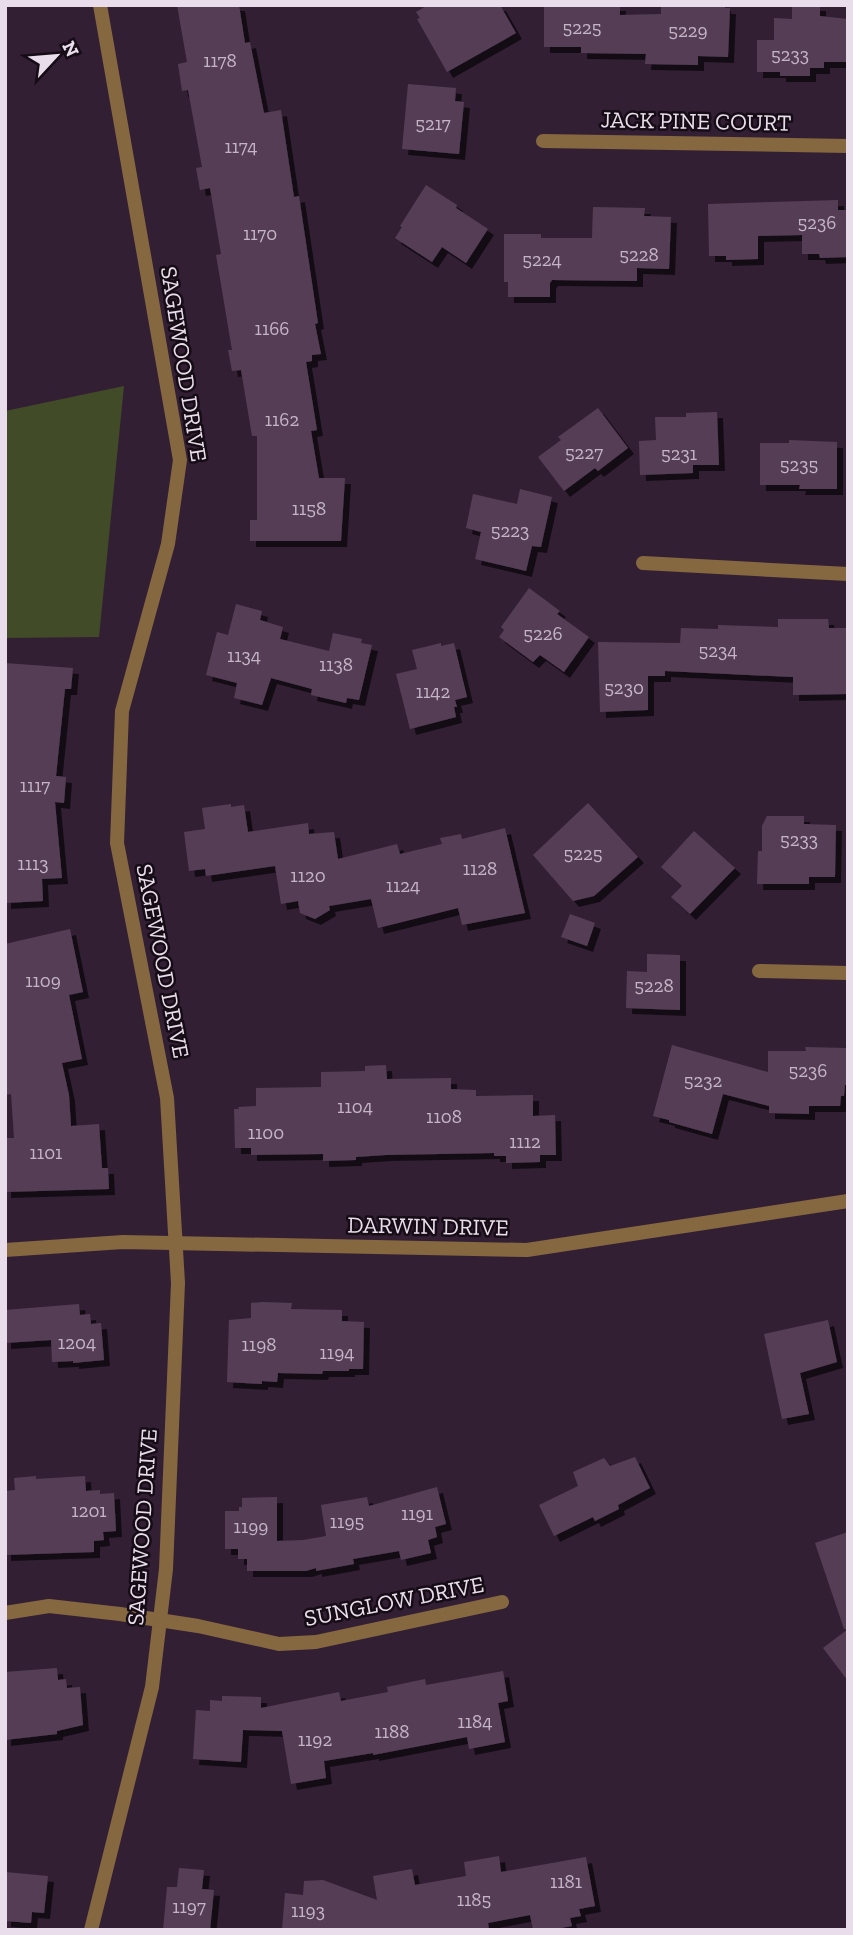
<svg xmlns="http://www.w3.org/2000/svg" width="853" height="1935" viewBox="0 0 853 1935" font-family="'Zilla Slab',serif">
	<defs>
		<filter id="shadow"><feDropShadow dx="6" dy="6" stdDeviation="0" flood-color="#0009"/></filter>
	</defs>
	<rect width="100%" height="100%" fill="#331f34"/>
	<polygon fill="#414b27" points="124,386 99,637 5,638 5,411"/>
	<g fill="#543e56" filter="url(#shadow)">
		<polygon points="177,5 239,5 245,43 250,42 264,113 281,110 294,197 299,196 318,323 315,324 321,354 312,355 312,361 306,362 317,430 311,431 319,478 345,478 341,541 250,541 250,520 257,520 257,436 252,436 241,370 232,371 228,350 232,350 216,255 221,254 210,188 200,190 196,168 202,167 188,90 182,91 178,64 187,62"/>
		<polygon points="428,5 500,5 516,33 447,72 417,19 420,18 416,12"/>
		<polygon points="544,5 620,5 620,15 661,14 661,5 725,5 725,8 730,8 728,57 698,56 698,65 645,64 646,54 581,53 581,47 544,47"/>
		<polygon points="792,5 820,5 820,16 848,19 848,62 824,62 824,68 810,68 810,76 780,76 780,72 757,72 757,40 774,40 774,18 792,19"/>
		<polygon points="408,84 456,88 455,101 464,102 459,154 402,149"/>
		<polygon points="426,185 457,205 456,208 488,229 466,263 442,247 432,262 395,238 402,227 400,226"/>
		<polygon points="838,200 838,210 848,210 848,257 820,258 819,254 802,254 802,235 758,236 758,259 726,260 726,256 709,256 708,204"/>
		<polygon points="593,207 645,208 644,216 671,217 669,269 637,268 637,281 552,280 550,283 550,297 508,297 508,282 504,282 504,234 541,234 541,238 592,238"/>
		<polygon points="598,408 628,448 598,471 595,468 564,491 538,457 561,440 558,437"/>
		<polygon points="717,412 719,465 693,465 693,473 640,475 639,441 656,440 655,417 686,417 686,413"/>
		<polygon points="789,440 837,442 837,489 799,489 800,485 760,485 760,443 789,443"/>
		<polygon points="520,489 552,497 541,547 532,546 526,571 475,559 481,532 466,528 473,494 517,504"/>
		<polygon points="529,588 560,611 557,614 589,637 564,672 540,655 533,662 499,637 504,630 501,627"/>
		<polygon points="236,604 262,611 260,620 283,627 280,639 329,651 333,633 362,639 361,643 372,645 359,700 347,698 346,703 311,695 312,689 271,678 262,705 234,698 237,683 206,675 217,632 228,635"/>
		<polygon points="778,619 828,619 829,628 848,628 848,694 793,695 793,677 665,671 665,676 648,676 648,710 600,712 598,642 680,643 681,628 718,629 718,625 778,627"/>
		<polygon points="441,643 441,646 454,643 467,697 455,700 457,707 454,707 456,717 410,729 396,674 417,669 412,650"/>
		<polygon points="5,663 73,668 71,689 65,689 56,776 66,777 64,803 55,802 62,878 42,879 43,901 5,903"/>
		<polygon points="588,803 638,857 594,896 573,901 533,855"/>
		<polygon points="231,804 231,807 244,805 248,832 308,823 309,834 334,832 338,859 397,844 400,854 442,844 440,838 461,834 462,839 505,828 525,913 462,925 458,908 378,928 371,899 329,906 330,910 315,919 300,913 298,901 281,904 275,866 206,876 205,869 189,871 184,832 205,829 202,808"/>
		<polygon points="767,816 804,816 804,824 836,825 835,877 809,877 809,884 757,884 758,851 762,851 762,826"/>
		<polygon points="694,831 735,868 690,914 671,897 682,886 661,867"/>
		<polygon points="570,914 595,923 587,946 561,937"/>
		<polygon points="70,929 83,992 69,995 82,1059 62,1063 69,1095 71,1126 99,1124 102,1168 108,1168 109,1189 5,1192 5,1138 14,1138 11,1094 5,1095 5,944"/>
		<polygon points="647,954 680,955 680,1010 626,1008 627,971 647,972"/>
		<polygon points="672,1045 768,1072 768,1051 806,1051 805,1047 846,1048 848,1085 845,1085 844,1096 841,1096 840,1106 809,1106 809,1114 769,1113 769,1106 723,1094 712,1134 669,1122 669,1120 653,1116"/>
		<polygon points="386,1065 387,1079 451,1078 451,1089 476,1090 476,1096 533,1095 533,1116 555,1115 556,1155 540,1155 540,1162 506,1163 506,1156 494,1156 494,1153 386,1155 356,1157 356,1160 323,1161 323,1154 251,1155 251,1148 235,1148 234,1109 239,1109 238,1107 256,1106 256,1088 321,1087 321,1072 365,1071 365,1066"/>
		<polygon points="263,1302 292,1303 291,1309 342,1310 342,1321 364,1322 363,1369 349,1369 349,1371 323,1371 322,1374 278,1373 277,1382 262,1381 262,1384 227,1382 229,1320 251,1318 251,1303"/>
		<polygon points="79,1304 80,1315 90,1314 91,1324 101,1323 104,1360 73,1363 73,1361 52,1362 51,1340 5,1343 5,1310"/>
		<polygon points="828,1320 837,1362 800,1373 809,1414 782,1419 764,1334"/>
		<polygon points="635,1457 650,1488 618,1505 619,1509 595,1521 593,1517 554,1536 539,1505 578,1486 573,1472 604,1458 610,1466"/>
		<polygon points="36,1476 36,1479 85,1476 86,1491 100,1490 100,1494 114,1493 116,1531 103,1532 104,1540 94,1541 94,1552 5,1555 5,1491 15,1490 14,1478"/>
		<polygon points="437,1487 446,1524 435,1527 437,1537 428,1540 431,1553 401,1560 399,1551 353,1559 354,1564 316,1571 316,1568 306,1571 247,1571 247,1559 238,1559 238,1549 225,1549 225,1511 239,1511 239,1507 242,1507 242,1498 277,1497 277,1541 303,1540 326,1536 321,1505 367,1497 369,1506"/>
		<polygon points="848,1532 848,1629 844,1629 815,1543"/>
		<polygon points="848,1629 848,1681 823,1648"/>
		<polygon points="57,1668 58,1680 66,1679 67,1688 80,1687 83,1725 57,1731 57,1734 5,1740 5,1672"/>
		<polygon points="503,1671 508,1701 498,1703 505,1742 469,1749 467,1737 373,1755 373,1753 324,1761 326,1778 291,1784 282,1731 243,1730 241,1762 193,1759 196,1710 210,1711 210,1700 222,1701 222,1696 261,1697 261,1708 339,1692 341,1701 388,1692 387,1687 425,1679 426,1685"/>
		<polygon points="499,1856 501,1872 586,1857 595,1906 579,1909 581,1916 570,1918 572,1926 550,1930 533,1930 530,1915 488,1923 489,1930 282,1930 285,1893 303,1895 304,1881 323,1880 377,1900 373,1876 412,1869 415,1885 466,1876 464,1862"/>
		<polygon points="179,1868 204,1870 202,1889 214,1890 210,1930 163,1930 167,1887 177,1887"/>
		<polygon points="5,1872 48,1876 44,1913 32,1912 31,1923 5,1921"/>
	</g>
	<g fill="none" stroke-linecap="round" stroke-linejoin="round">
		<g stroke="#856840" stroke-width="14">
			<polyline points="543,141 848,146"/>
			<polyline points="643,563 848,574"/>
			<polyline points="759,971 848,973"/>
			<polyline points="5,1613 49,1606 120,1614 198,1626 279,1644 316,1642 502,1602"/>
			<polyline points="91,1930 152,1687 166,1569 178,1283 167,1098 117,843 122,711 168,544 180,460 100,5"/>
		</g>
		<polyline stroke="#856840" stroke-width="14" points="5,1250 123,1242 527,1250 848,1201"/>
	</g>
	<g text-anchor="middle" stroke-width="5" stroke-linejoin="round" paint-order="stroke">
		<g font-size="19" fill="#c4b5c6">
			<text x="582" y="34">5225</text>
			<text x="688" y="37">5229</text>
			<text x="790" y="61">5233</text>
			<text x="220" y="67">1178</text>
			<text x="433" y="130">5217</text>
			<text x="241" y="153">1174</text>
			<text x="817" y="229">5236</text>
			<text x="260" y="240">1170</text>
			<text x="639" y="261">5228</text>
			<text x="542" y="266">5224</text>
			<text x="272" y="335">1166</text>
			<text x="282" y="426">1162</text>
			<text x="584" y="459">5227</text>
			<text x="679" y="460">5231</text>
			<text x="799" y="471">5235</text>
			<text x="309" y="515">1158</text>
			<text x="510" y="537">5223</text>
			<text x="543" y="640">5226</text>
			<text x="718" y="657">5234</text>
			<text x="244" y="662">1134</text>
			<text x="336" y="671">1138</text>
			<text x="624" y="694">5230</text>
			<text x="433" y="698">1142</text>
			<text x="35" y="792">1117</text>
			<text x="799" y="846">5233</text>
			<text x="583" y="860">5225</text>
			<text x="33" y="870">1113</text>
			<text x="480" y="875">1128</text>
			<text x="308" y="882">1120</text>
			<text x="403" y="892">1124</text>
			<text x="43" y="987">1109</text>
			<text x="654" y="992">5228</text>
			<text x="808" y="1077">5236</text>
			<text x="703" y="1087">5232</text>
			<text x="355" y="1113">1104</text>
			<text x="444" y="1123">1108</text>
			<text x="266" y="1139">1100</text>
			<text x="525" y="1148">1112</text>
			<text x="46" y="1159">1101</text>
			<text x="77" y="1349">1204</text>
			<text x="259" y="1351">1198</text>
			<text x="337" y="1359">1194</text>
			<text x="89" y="1517">1201</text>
			<text x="417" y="1520">1191</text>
			<text x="347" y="1528">1195</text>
			<text x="251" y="1533">1199</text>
			<text x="475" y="1728">1184</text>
			<text x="392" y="1738">1188</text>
			<text x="315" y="1746">1192</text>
			<text x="566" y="1888">1181</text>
			<text x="474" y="1906">1185</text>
			<text x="189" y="1913">1197</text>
			<text x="308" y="1917">1193</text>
		</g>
		<g font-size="23" fill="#eaddeb" stroke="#150c16">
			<text transform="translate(696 121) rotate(1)" y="8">JACK PINE COURT</text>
			<text transform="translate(184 364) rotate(81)" y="8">SAGEWOOD DRIVE</text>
			<text transform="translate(163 961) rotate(79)" y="8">SAGEWOOD DRIVE</text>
			<text transform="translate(428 1226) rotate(1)" y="8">DARWIN DRIVE</text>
			<text transform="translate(142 1527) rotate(-86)" y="8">SAGEWOOD DRIVE</text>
			<text transform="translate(394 1601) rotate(-11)" y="8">SUNGLOW DRIVE</text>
		</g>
	</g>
	<rect width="853" height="1935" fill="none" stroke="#eaddeb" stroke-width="14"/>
	<g transform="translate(56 56) rotate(64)" stroke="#150c16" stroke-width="5" paint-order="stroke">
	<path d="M0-5L12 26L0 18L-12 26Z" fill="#eaddeb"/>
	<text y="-10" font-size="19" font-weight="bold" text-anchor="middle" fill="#eaddeb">N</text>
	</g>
</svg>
